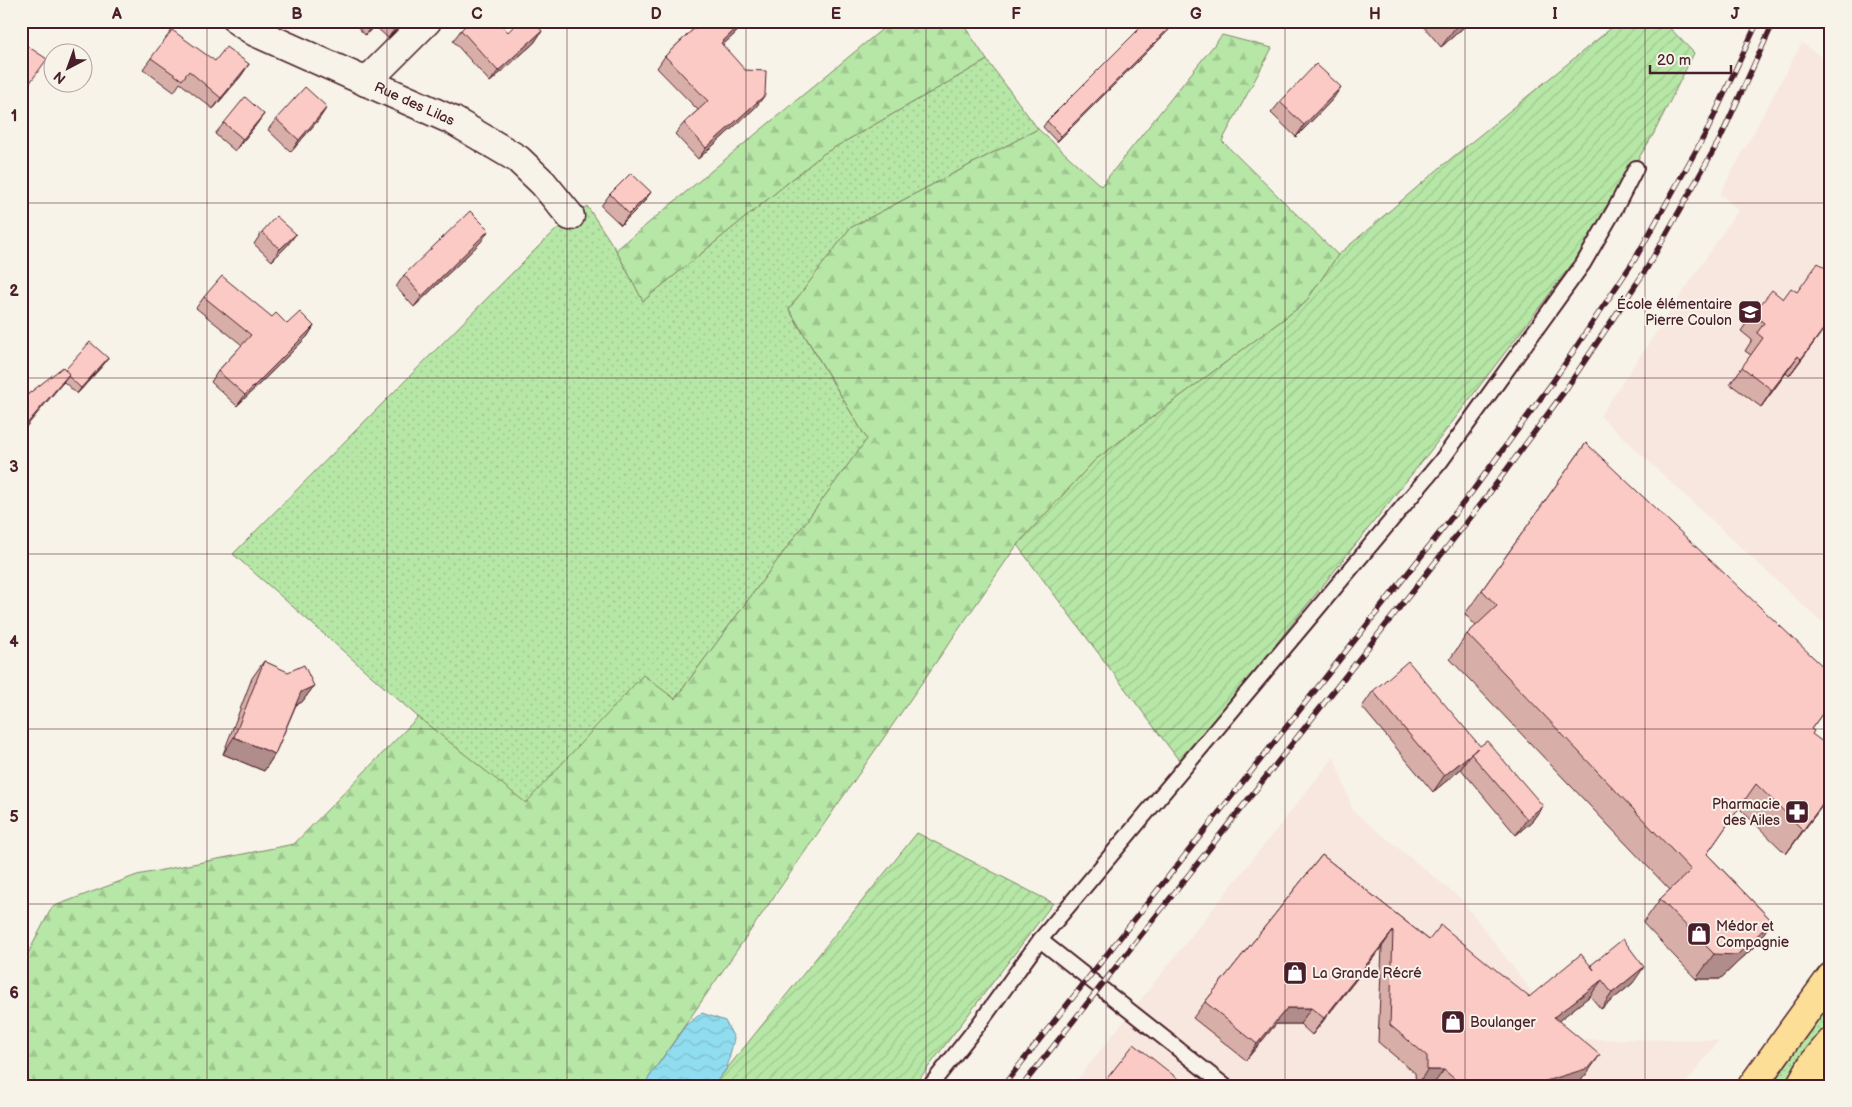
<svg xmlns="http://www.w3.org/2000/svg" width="1852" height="1107" viewBox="0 0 1852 1107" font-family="'Balsamiq Sans',sans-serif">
	<defs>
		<pattern id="grass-dots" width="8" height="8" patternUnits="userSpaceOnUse" patternTransform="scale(1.25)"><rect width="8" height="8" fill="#b6e7a6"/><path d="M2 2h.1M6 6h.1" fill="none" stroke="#9ec68f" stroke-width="1.8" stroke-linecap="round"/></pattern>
		<pattern id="forest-firs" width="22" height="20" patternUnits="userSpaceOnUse" patternTransform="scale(1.25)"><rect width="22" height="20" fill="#b6e7a6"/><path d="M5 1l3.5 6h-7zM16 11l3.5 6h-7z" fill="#9ec68f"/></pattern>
		<pattern id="garden-furrows" width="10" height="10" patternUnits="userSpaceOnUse" patternTransform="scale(1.25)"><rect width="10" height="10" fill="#b6e7a6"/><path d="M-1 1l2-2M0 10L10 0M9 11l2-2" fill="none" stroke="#9ec68f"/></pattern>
		<pattern id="water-waves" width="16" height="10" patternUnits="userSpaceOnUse" patternTransform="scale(1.25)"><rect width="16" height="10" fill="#90ddf0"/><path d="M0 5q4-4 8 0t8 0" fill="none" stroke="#7ebdce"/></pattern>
	</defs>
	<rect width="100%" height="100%" fill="#f7f3e8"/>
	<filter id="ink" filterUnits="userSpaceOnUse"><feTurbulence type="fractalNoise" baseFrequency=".02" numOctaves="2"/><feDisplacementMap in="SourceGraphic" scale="10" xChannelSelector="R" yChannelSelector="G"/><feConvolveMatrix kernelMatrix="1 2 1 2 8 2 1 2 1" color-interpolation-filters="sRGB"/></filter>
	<g filter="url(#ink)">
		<g fill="#f8e7de">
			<polygon points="1802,43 1831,64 1831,624 1819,620 1600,416 1738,210 1720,194"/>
			<polygon points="1334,757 1353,811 1460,898 1568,1039 1719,1040 1684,1086 1072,1086"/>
		</g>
		<g fill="url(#grass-dots)" stroke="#808368">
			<polygon points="987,60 1038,129 850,228 789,310 867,439 675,699 643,676 526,804 418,717 233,554 539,246 556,230 587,206 616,250 643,301 823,154"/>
			<polygon points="1831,1002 1831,1022 1788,1086 1771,1086"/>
		</g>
		<g fill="url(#forest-firs)" stroke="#808368">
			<polygon points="892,21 961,21 987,60 823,154 643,301 616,250"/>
			<polygon points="1222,35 1272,48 1222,141 1338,255 1305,303 1095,460 1017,545 643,1086 21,1086 21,967 52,907 137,875 294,844 418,717 526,803 643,675 675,699 867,439 789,309 850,228 1038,129 1101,186"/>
		</g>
		<g fill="url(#garden-furrows)" stroke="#808368">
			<polygon points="1620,21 1663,21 1694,53 1653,135 1576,259 1431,450 1181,763 1017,545 1095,460 1305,303 1338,255 1442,166"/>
			<polygon points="917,833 1053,903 914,1086 713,1086"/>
		</g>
		<polygon fill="url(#water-waves)" stroke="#7491a1" points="702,1013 725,1021 734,1038 727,1068 713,1086 643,1086 686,1025"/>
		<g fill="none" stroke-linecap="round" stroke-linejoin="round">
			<defs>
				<g id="lane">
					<polyline points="1040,940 1225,1086"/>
					<polyline points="930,1086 979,1024 1040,940 1441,461 1583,264 1616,207 1636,168"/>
				</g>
				<g id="street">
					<path id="s1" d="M238,21L255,32L454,121L518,159L543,183L570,216"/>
					<polyline points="366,82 427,21"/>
				</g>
				<g id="primary">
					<polyline points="1752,1086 1831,977"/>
					<polyline points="1800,1086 1812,1065 1831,1042"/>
					<polyline points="1827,1086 1831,1078"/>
				</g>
			</defs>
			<use href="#lane" stroke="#4a1f2b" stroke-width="18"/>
			<use href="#street" stroke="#4a1f2b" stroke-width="31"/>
			<use href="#primary" stroke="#4a1f2b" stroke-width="31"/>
			<use href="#lane" stroke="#f7f3e8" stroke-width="14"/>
			<use href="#street" stroke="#f7f3e8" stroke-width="28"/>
			<use href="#primary" stroke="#fcde96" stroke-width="28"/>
			<defs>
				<g id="rail">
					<polyline points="1003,1086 1471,493 1552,383 1635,259 1707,131 1758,21"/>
					<polyline points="1022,1086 1482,503 1564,392 1647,268 1720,139 1774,21"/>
				</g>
			</defs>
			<use href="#rail" stroke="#4a1f2b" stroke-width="5.5"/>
			<use href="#rail" stroke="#f7f3e8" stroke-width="4" stroke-dasharray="11" stroke-linecap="butt"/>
		</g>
		<g fill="#d8aea9" stroke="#4a1f2b">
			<polygon points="352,21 405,21 388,38 375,26 365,35"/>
			<polygon points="702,21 746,21 744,25 723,45 756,107 698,159 675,134 684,123 698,110 657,68 665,56"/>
			<polygon points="1147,21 1178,21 1057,142 1043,127 1047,121"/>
			<polygon points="1419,21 1471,21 1441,47"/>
			<polygon points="461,30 508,32 542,31 534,43 490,82 453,41"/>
			<polygon points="151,58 215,61 249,64 241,76 213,109 180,83 174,92 143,69"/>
			<polygon points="1333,99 1296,137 1271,113 1280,102"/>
			<polygon points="327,107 319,119 291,152 268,130 276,119"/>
			<polygon points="264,114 256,125 235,151 215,134 224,123"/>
			<polygon points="651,192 642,204 621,225 601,206 610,194"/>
			<polygon points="262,232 287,246 272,261 254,244"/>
			<polygon points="481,242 414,307 396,287 404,275"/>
			<polygon points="1831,272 1831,313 1825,320 1828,323 1789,376 1786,373 1761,407 1730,384 1751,355 1745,351 1752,340 1741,331 1753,314 1797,292"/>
			<polygon points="204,297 272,317 287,324 314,326 307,337 237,406 211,382 218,371 242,345 196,308"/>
			<polygon points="108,358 104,364 77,394 64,382 61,385 27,395 65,370"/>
			<polygon points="1586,443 1831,702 1811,729 1812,734 1831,794 1786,854 1739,808 1707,854 1772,921 1755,946 1720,979 1696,979 1643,923 1660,899 1670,890 1450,659 1467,634 1476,626 1465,614"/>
			<polygon points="264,661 314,686 302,702 296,705 275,754 264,771 223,754 252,678"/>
			<polygon points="1373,691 1480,746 1543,806 1532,821 1516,835 1461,769 1433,792 1362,707"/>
			<polygon points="1322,855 1429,940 1529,997 1590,965 1633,983 1601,1009 1590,996 1558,1021 1588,1072 1578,1084 1573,1086 1416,1086 1415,1073 1378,1042 1382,947 1312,1035 1300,1024 1276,1024 1246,1060 1193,1018 1205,1002"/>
		</g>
		<g fill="#b08d8a" stroke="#4a1f2b">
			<polygon points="376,21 378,21 375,26 365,35 373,24"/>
			<polygon points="401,21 405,21 388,38 396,27"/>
			<polygon points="744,21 746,21 744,25 713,54 721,43"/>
			<polygon points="1176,21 1178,21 1057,142 1061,136"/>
			<polygon points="1460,21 1471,21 1441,47"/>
			<polygon points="542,31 534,43 490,82 498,71"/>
			<polygon points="249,64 241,76 213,109 221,98"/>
			<polygon points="1341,87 1333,99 1296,137 1304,125"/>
			<polygon points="765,95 756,107 698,159 706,148"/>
			<polygon points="327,107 319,119 291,152 299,140"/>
			<polygon points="264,114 256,125 235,151 243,139"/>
			<polygon points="651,192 642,204 621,225 629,214"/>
			<polygon points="489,230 481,242 414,307 422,296"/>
			<polygon points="296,234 287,246 272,261 280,249"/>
			<polygon points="1828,323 1816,340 1789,376 1801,359"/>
			<polygon points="314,326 307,337 237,406 245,395"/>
			<polygon points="1798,356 1786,373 1761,407 1772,390"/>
			<polygon points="108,358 104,364 77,394 81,388"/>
			<polygon points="69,374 61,385 21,433 21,431"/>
			<polygon points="314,686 302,702 290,708 301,692"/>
			<polygon points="234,737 275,754 264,771 223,754"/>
			<polygon points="1471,754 1461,769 1433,792 1444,776"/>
			<polygon points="1831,793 1831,794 1786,854 1803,830"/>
			<polygon points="1543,806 1532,821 1516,835 1527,819"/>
			<polygon points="1772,921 1755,946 1720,979 1696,979 1714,954"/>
			<polygon points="1393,931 1382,947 1312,1035 1324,1018"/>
			<polygon points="1644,967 1633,983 1601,1009 1612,993"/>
			<polygon points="1602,980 1590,996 1542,1034 1554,1017"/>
			<polygon points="1287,1008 1311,1008 1300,1024 1276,1024 1246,1060 1257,1044"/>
			<polygon points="1600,1055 1588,1072 1578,1084 1573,1086 1529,1086"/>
			<polygon points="1427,1070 1444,1070 1432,1086 1417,1086"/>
		</g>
		<g fill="#fbcac5" stroke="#4a1f2b">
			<polygon points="370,21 376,21 373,24"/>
			<polygon points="390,21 401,21 396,27"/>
			<polygon points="470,21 498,21 508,32 519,21 533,21 542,31 498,71 461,30"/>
			<polygon points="702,21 744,21 721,43 745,70 766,71 765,95 706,148 684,123 708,101 665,56"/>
			<polygon points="1147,21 1176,21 1061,136 1047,121"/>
			<polygon points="172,30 215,61 226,47 249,64 221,98 189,71 182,80 151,58"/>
			<polygon points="21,42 47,59 21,95"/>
			<polygon points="1316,64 1341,87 1304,125 1280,102"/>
			<polygon points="305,87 327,107 299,140 276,119"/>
			<polygon points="245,97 264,114 243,139 224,123"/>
			<polygon points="631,173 651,192 629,214 610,194"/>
			<polygon points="470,211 489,230 422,296 404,275"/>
			<polygon points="276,216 296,234 280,249 262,232"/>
			<polygon points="1818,263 1831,272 1831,312 1825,320 1828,323 1801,359 1798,356 1772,390 1742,367 1763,338 1757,333 1764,323 1753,314 1772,290 1783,299 1791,288 1797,292"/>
			<polygon points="222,276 272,317 276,313 287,324 300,312 314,326 245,395 218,371 251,335 204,297"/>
			<polygon points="90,342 108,358 81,388 68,376 69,374 65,370"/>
			<polygon points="63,367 69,374 21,431 21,390 27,395"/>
			<polygon points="1586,443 1831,674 1831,702 1811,729 1814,731 1812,734 1831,748 1831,793 1803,830 1756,784 1707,854 1772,921 1737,955 1714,954 1660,899 1691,870 1467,634 1497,606 1482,590"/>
			<polygon points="264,661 288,672 304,665 314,686 301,692 275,754 234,737"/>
			<polygon points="1408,661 1480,746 1487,741 1543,806 1527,819 1471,754 1478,748 1444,776 1373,691"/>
			<polygon points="1322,855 1429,940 1441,925 1529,997 1581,954 1594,970 1591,965 1623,939 1644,967 1612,993 1602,980 1554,1017 1600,1055 1589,1068 1529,1086 1463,1086 1444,1070 1427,1070 1427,1056 1390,1025 1393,931 1324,1018 1311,1008 1287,1008 1257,1044 1205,1002"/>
			<polygon points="1134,1044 1187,1086 1101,1086"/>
		</g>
	</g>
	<path fill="none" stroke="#4a1f2b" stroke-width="1" stroke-opacity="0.55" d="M207,21V1086M387,21V1086M567,21V1086M746,21V1086M926,21V1086M1106,21V1086M1285,21V1086M1465,21V1086M1645,21V1086M21,203H1831M21,378H1831M21,554H1831M21,729H1831M21,904H1831"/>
	<defs>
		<symbol id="school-square" viewBox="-11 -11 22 22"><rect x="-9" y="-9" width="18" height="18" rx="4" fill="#4a1f2b" stroke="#f7f3e8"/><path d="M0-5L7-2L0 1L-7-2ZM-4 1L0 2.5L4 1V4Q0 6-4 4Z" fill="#fff"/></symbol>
		<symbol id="pharmacy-square" viewBox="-11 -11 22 22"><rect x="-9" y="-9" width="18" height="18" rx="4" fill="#4a1f2b" stroke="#f7f3e8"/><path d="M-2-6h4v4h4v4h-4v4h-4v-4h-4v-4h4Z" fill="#fff"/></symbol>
		<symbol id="shop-square" viewBox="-11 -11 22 22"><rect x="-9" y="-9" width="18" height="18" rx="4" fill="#4a1f2b" stroke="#f7f3e8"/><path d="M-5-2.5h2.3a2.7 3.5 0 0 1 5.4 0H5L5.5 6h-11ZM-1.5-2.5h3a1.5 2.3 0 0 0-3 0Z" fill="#fff"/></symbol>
	</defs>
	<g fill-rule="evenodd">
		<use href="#school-square" x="1736" y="298" width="28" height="28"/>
		<use href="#pharmacy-square" x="1783" y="798" width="28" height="28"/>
		<use href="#shop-square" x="1685" y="920" width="28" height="28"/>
		<use href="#shop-square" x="1281" y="959" width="28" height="28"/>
		<use href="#shop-square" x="1439" y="1008" width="28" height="28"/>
	</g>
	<g text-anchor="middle" stroke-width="4" stroke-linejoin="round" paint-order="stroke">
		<g font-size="14" fill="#4a1f2b" stroke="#f7f3e8">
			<text dy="5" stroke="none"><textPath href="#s1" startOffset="195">Rue des Lilas</textPath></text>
		</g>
		<g font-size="14" fill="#4a1f2b" stroke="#f7f3e8" text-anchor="start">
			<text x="1732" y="309" text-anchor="end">École élémentaire<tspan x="1732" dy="16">Pierre Coulon</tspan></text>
			<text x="1780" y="809" text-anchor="end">Pharmacie<tspan x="1780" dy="16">des Ailes</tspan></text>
			<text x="1716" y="931">Médor et<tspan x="1716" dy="16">Compagnie</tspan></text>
			<text x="1312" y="978">La Grande Récré</text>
			<text x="1470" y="1027">Boulanger</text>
		</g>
	</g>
	<rect width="1852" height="1107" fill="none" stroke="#f7f3e8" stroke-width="55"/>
	<g transform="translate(68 68) rotate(221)"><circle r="24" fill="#f7f3e8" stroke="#b29e9c"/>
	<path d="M0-4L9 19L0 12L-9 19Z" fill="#4a1f2b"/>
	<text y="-8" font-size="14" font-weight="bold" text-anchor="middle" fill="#4a1f2b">N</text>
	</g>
	<path d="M1650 65v8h81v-8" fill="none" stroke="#4a1f2b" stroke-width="2.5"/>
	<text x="1657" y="65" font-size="15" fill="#4a1f2b" stroke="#f7f3e8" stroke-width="4" paint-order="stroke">20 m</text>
	<rect x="28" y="28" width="1796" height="1052" fill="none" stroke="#4a1f2b" stroke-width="2"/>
	<g font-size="16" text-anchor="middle" font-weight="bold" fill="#4a1f2b">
		<text x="117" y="19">A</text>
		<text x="297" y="19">B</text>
		<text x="477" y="19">C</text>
		<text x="656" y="19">D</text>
		<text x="836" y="19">E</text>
		<text x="1016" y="19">F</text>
		<text x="1196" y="19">G</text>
		<text x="1375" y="19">H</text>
		<text x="1555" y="19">I</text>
		<text x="1735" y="19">J</text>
		<text x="14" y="121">1</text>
		<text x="14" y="296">2</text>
		<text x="14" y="472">3</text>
		<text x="14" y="647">4</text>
		<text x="14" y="822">5</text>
		<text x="14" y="998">6</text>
	</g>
</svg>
